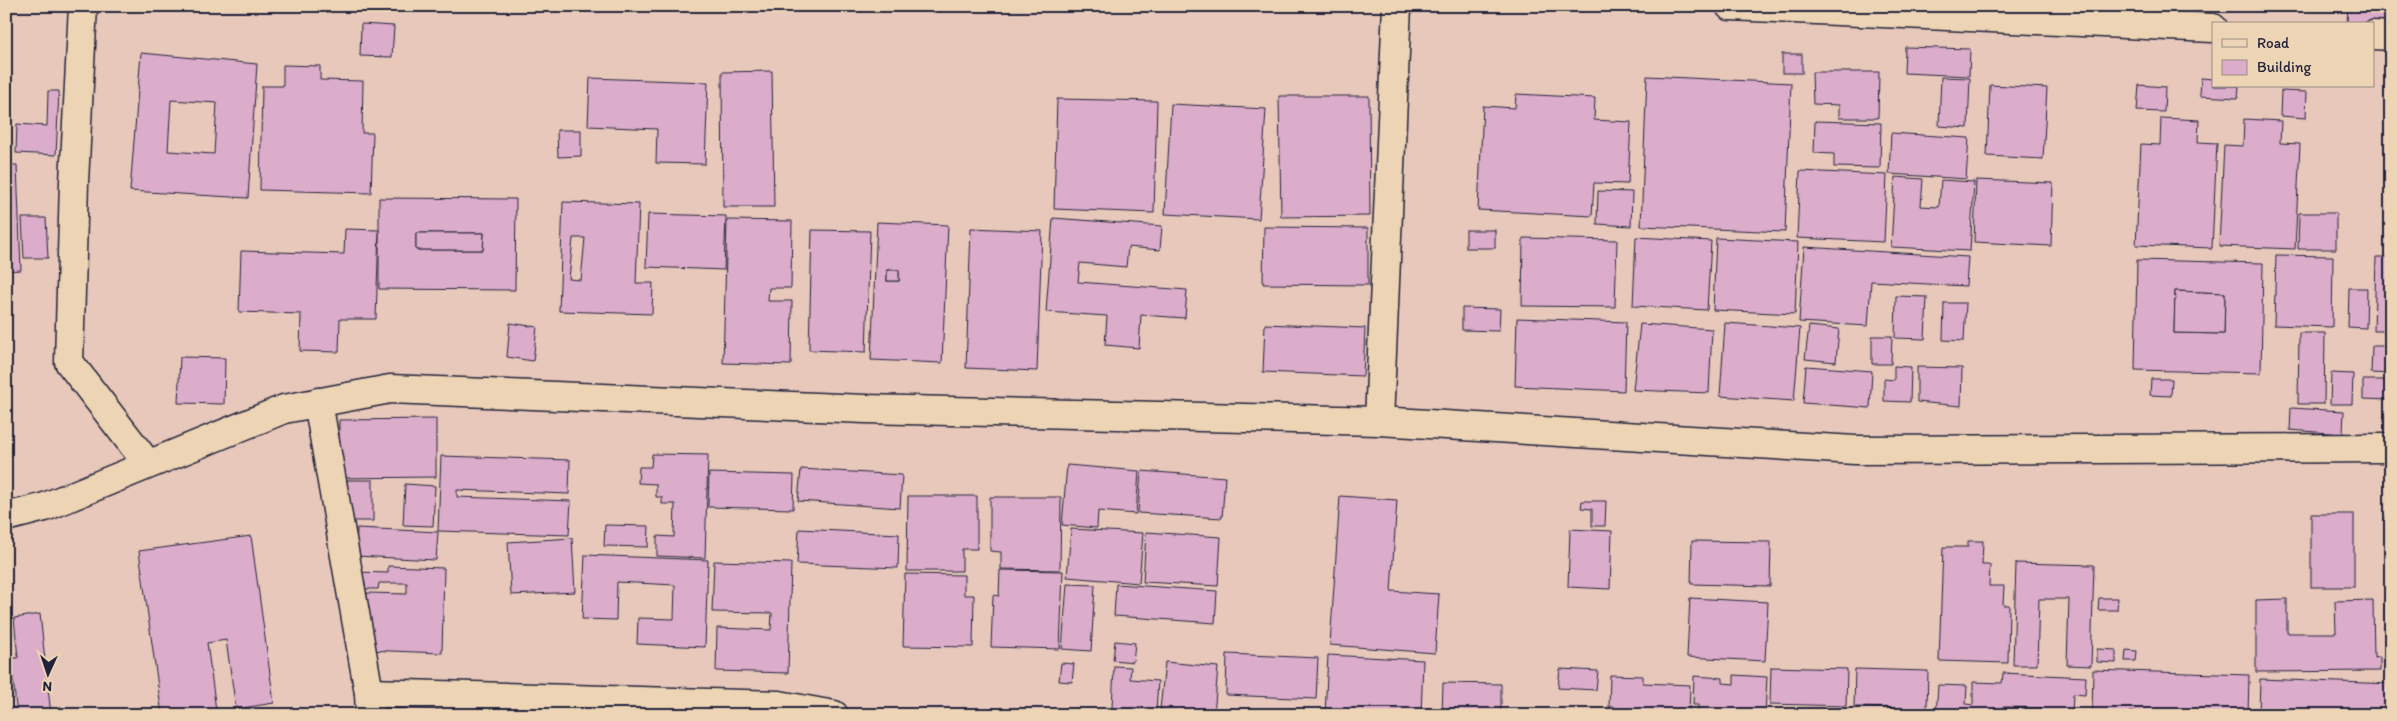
<svg xmlns="http://www.w3.org/2000/svg" width="2397" height="721" viewBox="0 0 2397 721" font-family="Itim,sans-serif">
	<rect width="100%" height="100%" fill="#e7c8bb"/>
	<filter id="ink" filterUnits="userSpaceOnUse"><feTurbulence type="fractalNoise" baseFrequency=".02" numOctaves="2"/><feDisplacementMap in="SourceGraphic" scale="10" xChannelSelector="R" yChannelSelector="G"/><feConvolveMatrix kernelMatrix="1 2 1 2 8 2 1 2 1" color-interpolation-filters="sRGB"/></filter>
	<g filter="url(#ink)">
		<g fill="#dcaccb" stroke="#22223b" fill-rule="evenodd">
			<polygon points="2348,6 2391,6 2391,23 2347,23"/>
			<polygon points="361,24 394,26 392,57 360,56"/>
			<polygon points="1905,47 1970,49 1969,76 1904,73"/>
			<path d="M141,53L257,64L248,198L130,191ZM171,100L217,103L214,154L168,151Z"/>
			<rect x="1782" y="54" width="20" height="19"/>
			<polygon points="283,65 320,66 320,80 363,81 362,133 373,133 371,193 260,190 262,86 283,86"/>
			<polygon points="772,71 774,207 723,207 722,72"/>
			<polygon points="1812,72 1879,72 1878,118 1839,118 1839,105 1813,104"/>
			<polygon points="1647,76 1791,83 1785,232 1641,226"/>
			<polygon points="1941,77 1970,78 1968,128 1939,126"/>
			<polygon points="590,78 708,82 705,164 656,163 657,129 588,126"/>
			<polygon points="2201,78 2213,79 2213,86 2239,86 2238,98 2200,96"/>
			<polygon points="1990,85 2047,88 2043,159 1987,156"/>
			<polygon points="2139,85 2165,87 2164,112 2137,111"/>
			<polygon points="48,91 59,91 56,155 16,153 17,124 47,126"/>
			<polygon points="2281,91 2307,92 2306,118 2280,116"/>
			<polygon points="1516,94 1595,98 1594,120 1631,122 1628,184 1594,183 1592,216 1478,210 1483,106 1515,108"/>
			<polygon points="1279,96 1369,96 1370,216 1281,217"/>
			<polygon points="1057,99 1157,101 1154,213 1054,209"/>
			<polygon points="1171,104 1266,109 1259,219 1165,214"/>
			<polygon points="2161,118 2199,120 2198,142 2217,143 2212,248 2136,245 2141,144 2160,145"/>
			<polygon points="2244,119 2281,121 2280,143 2300,144 2295,249 2219,246 2224,145 2243,146"/>
			<polygon points="1815,121 1881,123 1880,168 1834,167 1834,154 1814,153"/>
			<polygon points="557,130 581,130 581,156 558,157"/>
			<polygon points="1891,133 1969,138 1966,179 1889,174"/>
			<polygon points="6,165 17,165 21,270 6,271"/>
			<polygon points="1800,171 1887,175 1884,242 1797,238"/>
			<polygon points="1895,177 1923,179 1921,206 1939,207 1941,180 1974,182 1970,251 1891,247"/>
			<polygon points="1976,180 2053,183 2051,246 1974,242"/>
			<polygon points="1598,191 1632,192 1631,226 1597,224"/>
			<path d="M379,198L516,199L515,290L379,289ZM416,233H484L483,250H416Z"/>
			<path d="M563,202L639,204L636,283H653L652,314L559,311ZM573,238H585L581,280L569,279Z"/>
			<polygon points="2299,213 2336,213 2336,249 2298,249"/>
			<polygon points="648,214 726,216 724,270 646,267"/>
			<polygon points="22,218 46,218 48,258 24,258"/>
			<polygon points="1053,218 1162,226 1160,250 1128,247 1126,267 1080,263 1078,282 1187,290 1185,318 1141,315 1139,348 1105,345 1107,316 1046,312"/>
			<polygon points="727,220 792,221 791,288 769,288 768,301 792,301 791,365 723,363"/>
			<path d="M877,222L948,225L942,363L871,360ZM887,270H899V281H887Z"/>
			<polygon points="1264,227 1368,228 1368,285 1263,284"/>
			<polygon points="971,228 1042,231 1037,371 966,368"/>
			<polygon points="345,229 379,230 376,319 340,319 339,352 300,351 301,314 239,312 241,251 344,254"/>
			<polygon points="812,230 870,231 866,352 809,350"/>
			<rect x="1466" y="230" width="29" height="18"/>
			<polygon points="416,233 484,233 483,250 416,250"/>
			<polygon points="1636,237 1711,241 1707,310 1633,306"/>
			<polygon points="1523,238 1617,240 1615,307 1522,306"/>
			<polygon points="1716,238 1798,242 1795,314 1713,310"/>
			<polygon points="1804,247 1968,257 1966,286 1871,281 1868,326 1799,322"/>
			<polygon points="2276,255 2333,256 2332,327 2274,325"/>
			<polygon points="2376,257 2391,257 2391,331 2374,331"/>
			<path d="M2137,260L2263,263L2261,373L2135,370ZM2175,291L2225,293L2224,334L2174,333Z"/>
			<rect x="887" y="270" width="12" height="11"/>
			<polygon points="2349,288 2367,288 2366,328 2348,327"/>
			<polygon points="2175,291 2225,293 2224,334 2174,333"/>
			<polygon points="1896,296 1927,297 1925,339 1895,338"/>
			<polygon points="1944,303 1966,303 1964,341 1943,340"/>
			<polygon points="1462,308 1500,309 1499,331 1462,330"/>
			<polygon points="1517,318 1626,322 1624,391 1515,386"/>
			<polygon points="510,323 537,327 533,361 507,357"/>
			<polygon points="1725,323 1800,328 1794,401 1720,396"/>
			<polygon points="1265,324 1365,328 1363,376 1263,372"/>
			<polygon points="1640,324 1712,329 1709,393 1633,390"/>
			<polygon points="1809,326 1839,329 1836,362 1805,359"/>
			<polygon points="2299,333 2325,333 2324,404 2298,404"/>
			<polygon points="1872,336 1892,336 1891,364 1872,364"/>
			<polygon points="2372,346 2391,346 2391,374 2371,373"/>
			<polygon points="180,357 225,358 224,404 178,403"/>
			<polygon points="1806,366 1872,371 1870,408 1803,403"/>
			<polygon points="1894,366 1911,367 1910,402 1884,401 1884,379 1894,380"/>
			<polygon points="1917,367 1962,368 1961,406 1917,402"/>
			<polygon points="2331,373 2353,374 2352,404 2330,404"/>
			<polygon points="2151,379 2172,379 2171,396 2150,395"/>
			<polygon points="2363,380 2391,380 2391,400 2363,399"/>
			<polygon points="2291,408 2344,411 2343,434 2290,430"/>
			<rect x="2387" y="416" width="4" height="18"/>
			<polygon points="436,419 436,477 339,478 339,420"/>
			<polygon points="652,454 708,455 705,558 657,556 657,536 674,537 675,504 662,504 662,497 656,497 656,484 638,483 639,467 651,467"/>
			<polygon points="441,456 570,460 569,494 457,490 457,497 571,501 569,535 438,531"/>
			<polygon points="1067,465 1139,471 1136,514 1098,511 1097,528 1062,525"/>
			<polygon points="801,469 902,475 900,508 798,501"/>
			<polygon points="1141,471 1225,477 1222,518 1138,513"/>
			<polygon points="709,473 794,475 793,509 708,507"/>
			<polygon points="347,480 373,480 373,521 346,521"/>
			<polygon points="405,484 435,486 433,526 403,525"/>
			<polygon points="908,496 977,496 977,549 962,549 962,571 907,571"/>
			<polygon points="1340,496 1397,500 1391,591 1439,594 1435,653 1330,645"/>
			<polygon points="990,497 1061,497 1060,570 1001,569 1001,552 990,551"/>
			<polygon points="1582,501 1606,501 1605,526 1592,526 1592,509 1581,508"/>
			<rect x="2311" y="514" width="43" height="73"/>
			<polygon points="2386,516 2391,516 2391,582 2387,582"/>
			<polygon points="605,525 649,526 648,547 604,546"/>
			<polygon points="357,528 438,532 436,560 356,556"/>
			<polygon points="799,529 899,534 898,568 797,564"/>
			<polygon points="1071,529 1143,533 1139,583 1067,577"/>
			<polygon points="1570,529 1612,531 1610,589 1568,587"/>
			<polygon points="1146,532 1221,537 1218,586 1143,582"/>
			<polygon points="251,536 274,703 236,709 226,640 207,643 216,710 182,715 162,715 139,551"/>
			<polygon points="572,538 575,592 511,595 508,542"/>
			<polygon points="1692,541 1771,542 1770,586 1691,584"/>
			<polygon points="1968,541 1983,541 1982,565 1990,565 1989,586 2004,586 2003,605 2009,605 2008,663 1939,661 1943,547 1968,547"/>
			<polygon points="585,555 708,560 705,647 637,644 638,618 674,619 675,585 617,582 616,620 582,619"/>
			<polygon points="714,561 791,563 788,673 716,671 717,628 771,630 772,613 712,612"/>
			<polygon points="2016,563 2094,565 2091,666 2067,665 2069,599 2039,599 2037,665 2013,665"/>
			<polygon points="388,566 444,568 442,653 365,650 367,593 407,594 407,583 379,583 378,589 356,589 356,572 388,573"/>
			<polygon points="1000,570 1063,571 1060,649 991,647 993,595 999,596"/>
			<polygon points="905,574 964,575 964,595 974,595 973,647 903,646"/>
			<polygon points="1067,584 1095,585 1091,651 1062,649"/>
			<polygon points="1116,584 1217,591 1215,623 1114,616"/>
			<polygon points="1690,598 1768,602 1765,661 1687,657"/>
			<polygon points="2099,598 2118,598 2117,610 2098,610"/>
			<polygon points="2287,599 2287,633 2336,633 2335,601 2373,600 2374,658 2380,657 2380,671 2256,672 2256,600"/>
			<rect x="2385" y="602" width="6" height="70"/>
			<polygon points="40,614 51,715 6,715 6,709 16,707 11,658 18,658 14,618"/>
			<polygon points="1115,641 1135,643 1133,662 1113,660"/>
			<polygon points="2097,649 2116,650 2116,663 2097,662"/>
			<polygon points="2126,650 2137,651 2136,661 2125,661"/>
			<polygon points="1227,654 1318,658 1316,699 1226,695"/>
			<polygon points="1328,655 1423,660 1421,715 1325,715"/>
			<polygon points="1165,662 1218,667 1214,715 1160,710"/>
			<polygon points="1061,663 1074,664 1072,682 1059,681"/>
			<polygon points="1114,666 1131,667 1130,679 1158,681 1156,711 1112,708"/>
			<polygon points="1771,667 1847,669 1846,706 1770,704"/>
			<polygon points="1560,669 1598,671 1596,690 1558,688"/>
			<polygon points="1855,669 1928,671 1927,709 1854,707"/>
			<polygon points="2093,670 2249,675 2248,715 2130,712 2130,715 2092,715"/>
			<polygon points="2003,673 2086,677 2085,695 2073,694 2072,715 2042,715 2042,708 2002,707 2001,715 1936,715 1938,685 1967,686 1966,704 1973,705 1973,682 2002,683"/>
			<polygon points="1610,675 1643,676 1643,683 1690,685 1689,715 1613,715 1614,706 1609,707"/>
			<polygon points="1734,675 1767,677 1765,715 1698,715 1698,705 1693,705 1694,676 1723,678 1723,683 1734,684"/>
			<polygon points="2260,679 2391,684 2391,715 2259,715"/>
			<polygon points="1443,683 1501,684 1501,715 1442,715"/>
			<polygon points="272,709 273,715 238,715 238,714"/>
			<polygon points="2130,712 2201,714 2201,715 2130,715"/>
		</g>
		<g fill="none" stroke-linecap="round" stroke-linejoin="round">
			<defs>
				<g id="street">
					<polyline points="83,6 74,182 69,362 147,463"/>
					<polyline points="1730,6 2213,28"/>
					<polyline points="2373,35 2391,36"/>
					<polyline points="318,402 369,693 370,715"/>
					<polyline points="1379,421 1397,6"/>
					<polyline points="6,517 45,507 284,409 390,389 865,409 1379,421 1855,450 2391,448"/>
					<polyline points="369,693 779,705 834,715"/>
				</g>
			</defs>
			<use href="#street" stroke="#22223b" stroke-width="31"/>
			<use href="#street" stroke="#ecd4b4" stroke-width="28"/>
		</g>
	</g>
	<rect width="2397" height="721" fill="none" stroke="#ecd4b4" stroke-width="25"/>
	<rect x="12" y="12" width="2372" height="696" fill="none" stroke="#22223b" stroke-width="2" filter="url(#ink)"/>
	<rect x="2212" y="22" width="162" height="65" fill="#ecd4b4" stroke="#9b8d84"/>
	<rect x="2222" y="39" width="25" height="8" fill="#ecd4b4" stroke="#9b8d84"/>
	<text x="2257" y="48" font-size="15" fill="#22223b">Road</text>
	<rect x="2222" y="60" width="25" height="15" fill="#dcaccb" stroke="#9b8d84"/>
	<text x="2257" y="72" font-size="15" fill="#22223b">Building</text>
	<g transform="translate(48 674) rotate(183)" stroke="#ecd4b4" stroke-width="4" paint-order="stroke">
	<path d="M0-4L9 19L0 12L-9 19Z" fill="#22223b"/>
	<text y="-8" font-size="14" font-weight="bold" text-anchor="middle" fill="#22223b">N</text>
	</g>
</svg>
